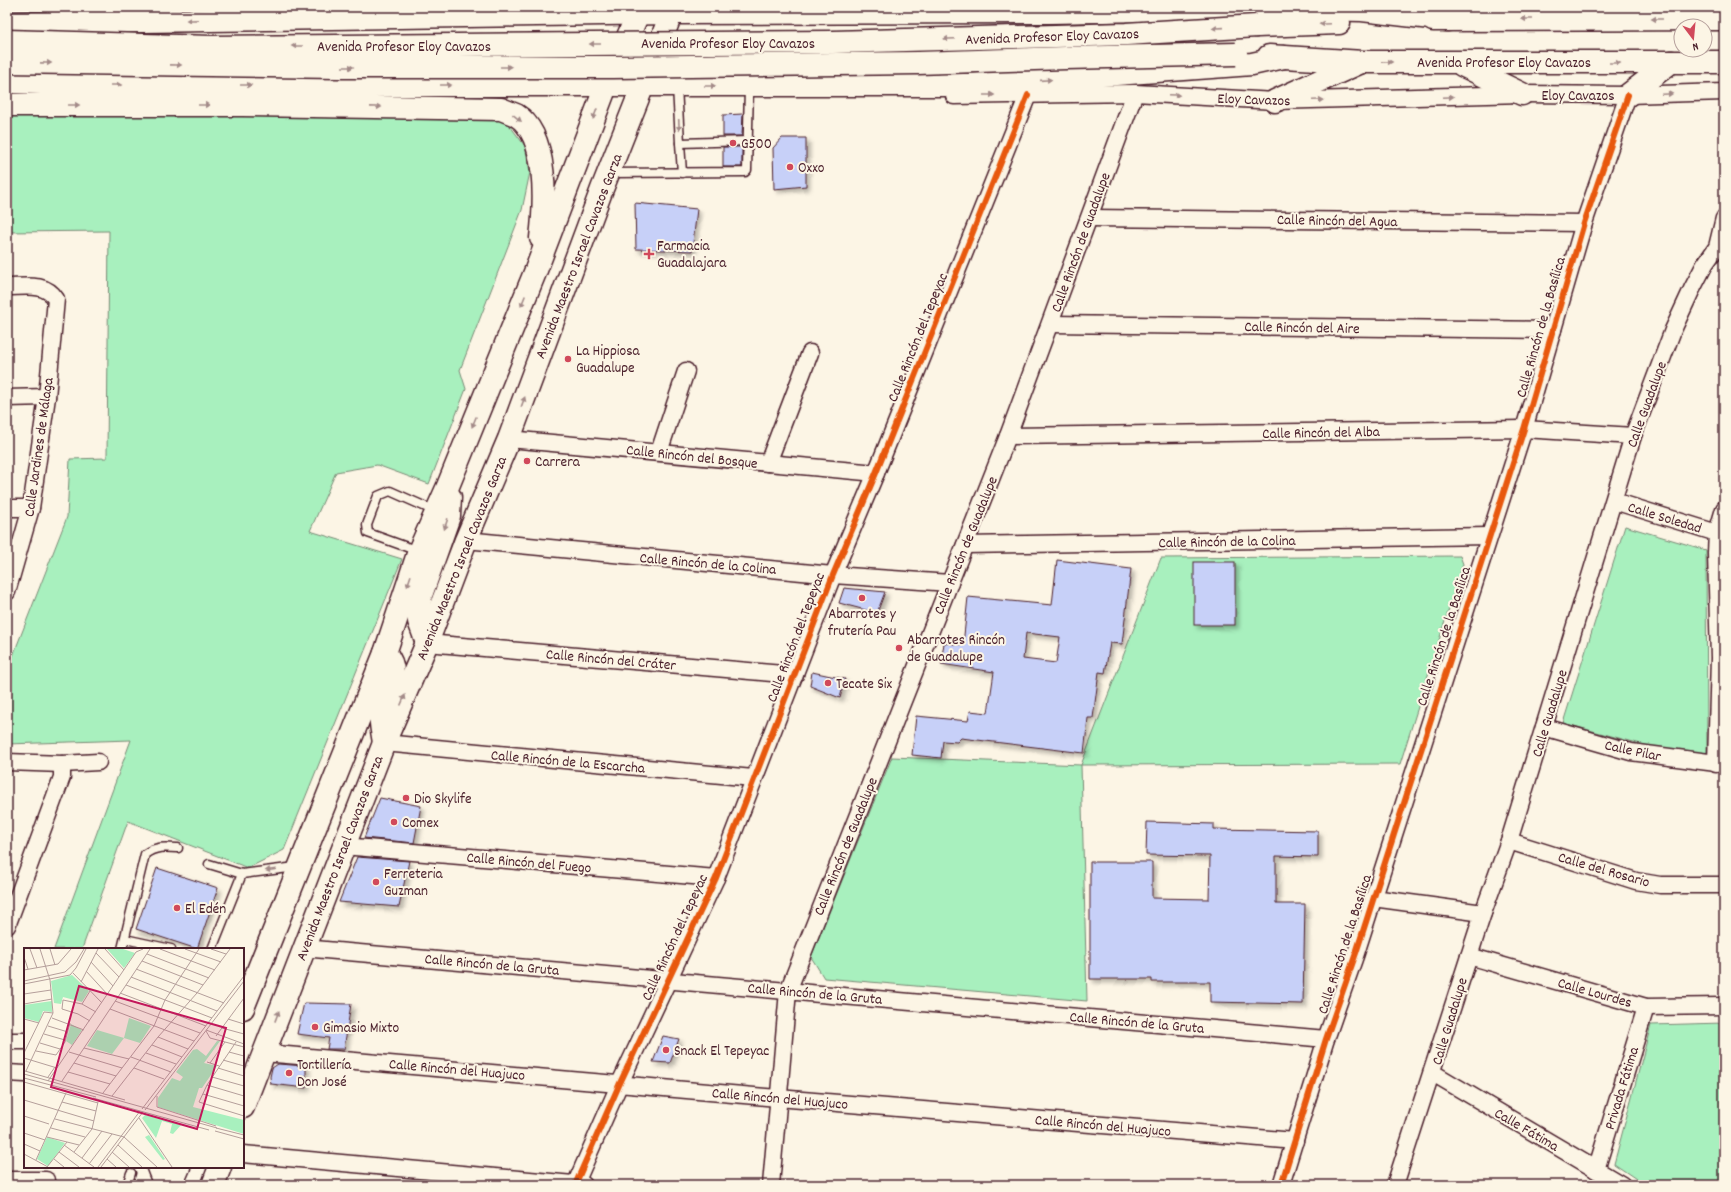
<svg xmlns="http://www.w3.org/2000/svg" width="1731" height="1192" viewBox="0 0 1731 1192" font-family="Dekko,sans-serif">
	<defs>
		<filter id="shadow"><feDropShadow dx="3.5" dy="3.5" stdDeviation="2" flood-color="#0004"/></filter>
	</defs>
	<rect width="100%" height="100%" fill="#fcf5e5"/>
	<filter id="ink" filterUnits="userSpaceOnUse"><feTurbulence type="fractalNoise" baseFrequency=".025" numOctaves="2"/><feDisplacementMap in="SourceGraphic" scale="8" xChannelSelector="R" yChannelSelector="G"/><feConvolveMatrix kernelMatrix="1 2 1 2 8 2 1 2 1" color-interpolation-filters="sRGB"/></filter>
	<g filter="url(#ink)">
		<g fill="#a8f0be" stroke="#798874">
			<polygon points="7,115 497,118 510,126 525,146 530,172 522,210 460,370 466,389 429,484 377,465 336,472 310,531 402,559 284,850 248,868 128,821 82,949 54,949 131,740 7,744 7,671 67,517 70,459 107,458 109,231 7,232"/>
			<polygon points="1625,526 1706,550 1707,755 1667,751 1563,723"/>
			<polygon points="1460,556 1463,564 1400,764 1081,765 1087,1001 824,978 811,957 892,757 1081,765 1161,558"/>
			<polygon points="1724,1023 1724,1185 1645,1185 1614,1164 1651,1025"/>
		</g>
		<g fill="#c7d0f8" stroke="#4a1f2b" fill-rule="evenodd" filter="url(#shadow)">
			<polygon points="743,114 742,136 723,136 723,115"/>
			<polygon points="782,138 806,138 806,186 774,189 773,148"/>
			<rect x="723" y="147" width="19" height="20"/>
			<polygon points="635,203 697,209 692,251 636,249"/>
			<path d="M1057,560L1131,569L1122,644L1110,643L1105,673L1099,672L1093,718H1088L1084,753L961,738L957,742L943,741L941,758L912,755L916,716L968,721L970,711L988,713L994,672L941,664L944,643L963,645L968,597L1052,605ZM1026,633L1060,637L1056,663L1023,659Z"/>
			<rect x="1194" y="562" width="41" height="63"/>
			<polygon points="844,588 885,592 877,613 839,603"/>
			<polygon points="812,672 845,679 840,698 810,686"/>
			<polygon points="380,798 421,806 414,843 364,838"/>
			<polygon points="1147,822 1214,824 1214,829 1318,831 1318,857 1276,856 1276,904 1305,904 1303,1004 1210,1002 1210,982 1152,982 1152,979 1090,979 1090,862 1152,862 1152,898 1209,899 1210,856 1146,855"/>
			<polygon points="357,857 409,861 399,907 339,902"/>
			<polygon points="157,868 218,888 197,949 136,929"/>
			<polygon points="304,1003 351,1004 344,1049 327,1049 329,1038 297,1034"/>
			<polygon points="663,1036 679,1039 670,1063 653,1062"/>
			<polygon points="278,1064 306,1066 306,1088 271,1084 270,1077 272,1068"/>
		</g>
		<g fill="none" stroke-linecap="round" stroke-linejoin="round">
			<defs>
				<g id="lane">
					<polyline points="215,7 233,11"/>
					<polyline points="122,15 137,7"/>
					<polyline points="677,86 680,143 748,141"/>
					<polyline points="680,143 682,173"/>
					<polyline points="611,173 745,172 747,170 749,87"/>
					<polyline points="418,551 368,533 367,525 378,496 390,491 435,511"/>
					<polyline points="209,864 242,874 296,867"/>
					<polyline points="125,939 171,949"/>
					<path d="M122,949L145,854C156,846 165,847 178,848"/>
					<polyline points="212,949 242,874"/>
					<polyline points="127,1185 131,1173"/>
				</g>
				<g id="street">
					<polyline points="954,96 1135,93 1275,101 1522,94 1628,95 1724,92"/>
					<polyline points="1090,218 1584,223"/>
					<path d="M7,287C25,287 45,282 56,299L47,397L31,508L7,592"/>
					<polyline points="1050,324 1553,330"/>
					<polyline points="7,398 47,397"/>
					<polyline points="1008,436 1524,429 1633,436"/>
					<polyline points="509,439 876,473"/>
					<polyline points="659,452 686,371"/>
					<polyline points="768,463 810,353"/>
					<polyline points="1614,501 1717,533"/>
					<polyline points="7,508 31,508"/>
					<polyline points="466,540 833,575 950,583"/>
					<polyline points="965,545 1489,536"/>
					<polyline points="427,643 795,675"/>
					<polyline points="1544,727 1631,752 1724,764"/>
					<polyline points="384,743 753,778"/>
					<polyline points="7,762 62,764 98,762"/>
					<polyline points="1716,764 1719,658 1716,553 1717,533 1724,509"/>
					<polyline points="1509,841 1636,881 1660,885 1724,885"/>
					<polyline points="343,846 716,878"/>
					<polyline points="1373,898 1483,913"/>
					<polyline points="7,926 62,777 62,764"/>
					<polyline points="303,948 1326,1039"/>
					<polyline points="1469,956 1646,1007 1724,1006"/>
					<polyline points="7,1041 25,1041"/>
					<polyline points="264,1053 778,1098 1295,1141"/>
					<polyline points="7,1073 25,1074"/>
					<polyline points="1433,1073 1622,1185"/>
					<polyline points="243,1154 584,1185"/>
					<polyline points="1596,1170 1646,1007"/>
					<polyline points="7,1180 46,1180"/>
					<polyline points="575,1185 620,1083 716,878 833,575 876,473 1028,95"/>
					<polyline points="771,1185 788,991 1008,436 1135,93"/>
					<polyline points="1281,1185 1326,1039 1356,953 1524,429 1584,223 1628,95"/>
					<polyline points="1395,1185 1483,913 1509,841 1633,436 1673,330 1692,289 1705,264 1717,247 1724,218"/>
				</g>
				<g id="secondary">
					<polyline points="1433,20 1724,19"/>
					<polyline points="7,23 672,13 1049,12 1264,8 1362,10 1448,20"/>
					<polyline points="1257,26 1339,23"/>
					<polyline points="1269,56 1363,62 1724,62"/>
					<polyline points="1462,65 1522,94"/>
					<polyline points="7,82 109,85 966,85 1252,64 1284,57"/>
					<polyline points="1628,95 1671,62"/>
					<polyline points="1275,101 1359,63"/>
					<path d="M7,105H242L501,109C506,111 511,113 516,115C549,135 545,205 541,238"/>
					<polyline points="427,643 419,621 418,613 421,595 449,516 450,497"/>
					<path d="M384,742C382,731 379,719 381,708C385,686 403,674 385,653"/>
					<polyline points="243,1008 385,653 419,551 448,486 536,270 606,86 641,7"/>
					<polyline points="243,1107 384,743 427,643 466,540 509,439 602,189 674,7"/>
					<polyline points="158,1167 165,1185"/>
					<polyline points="171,1185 179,1167"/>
					<polyline points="213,1185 220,1167"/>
				</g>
			</defs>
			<use href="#lane" stroke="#4a1f2b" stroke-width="11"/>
			<use href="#street" stroke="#4a1f2b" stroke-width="19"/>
			<use href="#secondary" stroke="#4a1f2b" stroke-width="25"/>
			<use href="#lane" stroke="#fcf5e5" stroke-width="8"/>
			<use href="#street" stroke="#fcf5e5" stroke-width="16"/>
			<use href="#secondary" stroke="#fcf5e5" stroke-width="22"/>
			<defs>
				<g id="secondary-bridge">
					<polyline points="7,41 211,47 833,42 1126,34 1257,26"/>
					<polyline points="7,62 338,67 613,67 918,63 1066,58 1236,54"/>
				</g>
			</defs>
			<use href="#secondary-bridge" stroke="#4a1f2b" stroke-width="25" stroke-linecap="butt"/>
			<use href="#secondary-bridge" stroke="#fcf5e5" stroke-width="22"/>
			<defs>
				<g id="cycleway">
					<polyline points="575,1185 620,1083 716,878 833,575 876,473 1028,95"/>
					<polyline points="1281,1185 1326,1039 1356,953 1524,429 1584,223 1628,95"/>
				</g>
			</defs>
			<use href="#cycleway" stroke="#fcf5e5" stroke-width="8"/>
			<use href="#cycleway" stroke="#e8590c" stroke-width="6"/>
		</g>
		<defs><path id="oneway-solid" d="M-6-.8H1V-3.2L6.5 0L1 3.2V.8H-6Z"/></defs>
		<g fill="#a38a88">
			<use href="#oneway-solid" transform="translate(1527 19) rotate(180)"/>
			<use href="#oneway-solid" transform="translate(1657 19) rotate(180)"/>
			<use href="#oneway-solid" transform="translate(192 20) rotate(179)"/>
			<use href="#oneway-solid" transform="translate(1325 24) rotate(178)"/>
			<use href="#oneway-solid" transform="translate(1218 28) rotate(176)"/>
			<use href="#oneway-solid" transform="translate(949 39) rotate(178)"/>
			<use href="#oneway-solid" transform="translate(595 44) rotate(180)"/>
			<use href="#oneway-solid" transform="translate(297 46) rotate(180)"/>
			<use href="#oneway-solid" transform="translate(1387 62) rotate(1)"/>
			<use href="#oneway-solid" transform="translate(46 63) rotate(1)"/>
			<use href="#oneway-solid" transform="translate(1615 63)"/>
			<use href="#oneway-solid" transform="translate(176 65) rotate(1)"/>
			<use href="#oneway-solid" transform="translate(348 67)"/>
			<use href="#oneway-solid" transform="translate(506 67)"/>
			<use href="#oneway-solid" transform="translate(1046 80) rotate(-4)"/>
			<use href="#oneway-solid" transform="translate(116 85)"/>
			<use href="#oneway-solid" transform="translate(246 85)"/>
			<use href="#oneway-solid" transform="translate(446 85)"/>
			<use href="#oneway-solid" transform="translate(710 86)"/>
			<use href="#oneway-solid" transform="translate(1667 94) rotate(-2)"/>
			<use href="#oneway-solid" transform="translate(989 95)"/>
			<use href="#oneway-solid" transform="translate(1174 95) rotate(3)"/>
			<use href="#oneway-solid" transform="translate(1448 97) rotate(-2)"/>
			<use href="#oneway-solid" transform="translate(1318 100) rotate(-2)"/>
			<use href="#oneway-solid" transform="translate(74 105)"/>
			<use href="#oneway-solid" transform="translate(204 105)"/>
			<use href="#oneway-solid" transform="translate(376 107) rotate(1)"/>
			<use href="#oneway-solid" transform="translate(595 114) rotate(111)"/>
			<use href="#oneway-solid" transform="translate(517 118) rotate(39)"/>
			<use href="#oneway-solid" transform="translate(679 125) rotate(87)"/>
			<use href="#oneway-solid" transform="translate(523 301) rotate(112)"/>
			<use href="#oneway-solid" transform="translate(523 402) rotate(-70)"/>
			<use href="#oneway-solid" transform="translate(474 422) rotate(112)"/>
			<use href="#oneway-solid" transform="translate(446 524) rotate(108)"/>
			<use href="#oneway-solid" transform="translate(409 581) rotate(109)"/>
			<use href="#oneway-solid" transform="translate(403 700) rotate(-67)"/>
			<use href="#oneway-solid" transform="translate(271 870) rotate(173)"/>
			<use href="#oneway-solid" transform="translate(277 1016) rotate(-69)"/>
		</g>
	</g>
	<g fill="#d1495b" stroke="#fcf5e5" stroke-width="1.5">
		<circle cx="733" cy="143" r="4"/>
		<circle cx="790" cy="167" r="4"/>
		<path d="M647 248h4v4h4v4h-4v4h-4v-4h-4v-4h4z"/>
		<circle cx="568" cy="359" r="4"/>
		<circle cx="527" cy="461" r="4"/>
		<circle cx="862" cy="598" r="4"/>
		<circle cx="899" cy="648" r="4"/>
		<circle cx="828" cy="683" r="4"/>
		<circle cx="406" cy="798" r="4"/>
		<circle cx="394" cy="822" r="4"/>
		<circle cx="376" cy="882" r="4"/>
		<circle cx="177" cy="908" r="4"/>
		<circle cx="315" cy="1027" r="4"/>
		<circle cx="666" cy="1050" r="4"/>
		<circle cx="289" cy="1073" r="4"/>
	</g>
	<g text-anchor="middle" stroke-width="4" stroke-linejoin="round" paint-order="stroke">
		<g font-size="15" fill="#4a1f2b" stroke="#fcf5e5">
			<text transform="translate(1052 36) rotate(-2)" y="5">Avenida Profesor Eloy Cavazos</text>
			<text x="728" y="48">Avenida Profesor Eloy Cavazos</text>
			<text x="404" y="51">Avenida Profesor Eloy Cavazos</text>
			<text x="1504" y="67">Avenida Profesor Eloy Cavazos</text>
			<text x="1578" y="100">Eloy Cavazos</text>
			<text transform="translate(1254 99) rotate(2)" y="5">Eloy Cavazos</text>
			<text transform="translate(1337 220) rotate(1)" y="5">Calle Rincón del Agua</text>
			<text transform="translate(1080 242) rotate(-70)" y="5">Calle Rincón de Guadalupe</text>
			<text transform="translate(578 256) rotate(-69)" y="5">Avenida Maestro Israel Cavazos Garza</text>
			<text transform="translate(1302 327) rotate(1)" y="5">Calle Rincón del Aire</text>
			<text transform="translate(1540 327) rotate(-74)" y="5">Calle Rincón de la Basílica</text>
			<text transform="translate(917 337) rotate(-68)" y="5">Calle Rincón del Tepeyac</text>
			<text transform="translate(1646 404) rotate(-70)" y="5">Calle Guadalupe</text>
			<text transform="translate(1321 432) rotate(-1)" y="5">Calle Rincón del Alba</text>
			<text transform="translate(38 447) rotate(-82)" y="5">Calle Jardines de Málaga</text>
			<text transform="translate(692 456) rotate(6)" y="5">Calle Rincón del Bosque</text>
			<text transform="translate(1665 517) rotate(17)" y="5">Calle Soledad</text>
			<text transform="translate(1227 541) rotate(-1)" y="5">Calle Rincón de la Colina</text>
			<text transform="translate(965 545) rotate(-68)" y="5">Calle Rincón de Guadalupe</text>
			<text transform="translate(461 558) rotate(-68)" y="5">Avenida Maestro Israel Cavazos Garza</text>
			<text transform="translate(708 563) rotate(5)" y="5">Calle Rincón de la Colina</text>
			<text transform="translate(1443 636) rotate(-72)" y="5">Calle Rincón de la Basílica</text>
			<text transform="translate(795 637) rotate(-69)" y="5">Calle Rincón del Tepeyac</text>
			<text transform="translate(611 659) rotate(5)" y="5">Calle Rincón del Cráter</text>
			<text transform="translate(1549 713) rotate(-73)" y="5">Calle Guadalupe</text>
			<text transform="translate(1633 750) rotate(12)" y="5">Calle Pilar</text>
			<text transform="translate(568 761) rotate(5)" y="5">Calle Rincón de la Escarcha</text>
			<text transform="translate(845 846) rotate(-68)" y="5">Calle Rincón de Guadalupe</text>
			<text transform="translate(339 858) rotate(-69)" y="5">Avenida Maestro Israel Cavazos Garza</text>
			<text transform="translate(529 862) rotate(5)" y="5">Calle Rincón del Fuego</text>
			<text transform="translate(1604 869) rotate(16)" y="5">Calle del Rosario</text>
			<text transform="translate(674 937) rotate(-65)" y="5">Calle Rincón del Tepeyac</text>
			<text transform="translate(1344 944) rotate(-72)" y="5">Calle Rincón de la Basílica</text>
			<text transform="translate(492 964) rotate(5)" y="5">Calle Rincón de la Gruta</text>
			<text transform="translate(1595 992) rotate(16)" y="5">Calle Lourdes</text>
			<text transform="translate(815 993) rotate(5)" y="5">Calle Rincón de la Gruta</text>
			<text transform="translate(1449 1021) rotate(-73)" y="5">Calle Guadalupe</text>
			<text transform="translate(1137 1022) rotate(5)" y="5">Calle Rincón de la Gruta</text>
			<text transform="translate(457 1069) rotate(5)" y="5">Calle Rincón del Huajuco</text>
			<text transform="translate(1621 1088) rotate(-73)" y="5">Privada Fátima</text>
			<text transform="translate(780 1098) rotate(5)" y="5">Calle Rincón del Huajuco</text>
			<text transform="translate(1103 1125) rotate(5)" y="5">Calle Rincón del Huajuco</text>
			<text transform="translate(1527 1129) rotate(30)" y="5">Calle Fátima</text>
		</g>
		<g font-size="15" fill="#4a1f2b" stroke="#fcf5e5" text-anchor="start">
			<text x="741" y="148">G500</text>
			<text x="798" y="172">Oxxo</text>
			<text x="657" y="250">Farmacia<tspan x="657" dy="17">Guadalajara</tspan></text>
			<text x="576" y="355">La Hippiosa<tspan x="576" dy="17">Guadalupe</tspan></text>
			<text x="535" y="466">Carrera</text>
			<text x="862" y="618" text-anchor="middle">Abarrotes y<tspan x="862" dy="17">frutería Pau</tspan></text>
			<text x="907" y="644">Abarrotes Rincón<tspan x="907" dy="17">de Guadalupe</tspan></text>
			<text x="836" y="688">Tecate Six</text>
			<text x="414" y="803">Dio Skylife</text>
			<text x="402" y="827">Comex</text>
			<text x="384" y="878">Ferreteria<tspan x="384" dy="17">Guzman</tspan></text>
			<text x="185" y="913">El Edén</text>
			<text x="323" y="1032">Gimasio Mixto</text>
			<text x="674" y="1055">Snack El Tepeyac</text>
			<text x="297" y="1069">Tortillería<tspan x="297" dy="17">Don José</tspan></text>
		</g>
	</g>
	<g transform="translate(24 948)">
		<rect width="220" height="220" fill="#fcf5e5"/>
		<path d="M83,1H99L111,5L100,20ZM48,27L65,43L58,54L39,49L37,56L30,55L27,33ZM28,53V64L19,63L15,74L0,70V57ZM105,70L127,78L116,95L100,90L88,106L63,98L73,82L100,90ZM47,76L58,82L48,97L42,93ZM193,93H196L180,115L193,118L178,140H175L169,159L220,172V186L134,159V150L148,130L156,133L159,129L152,124L169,102L173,101L182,108ZM121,167L157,177L149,186L146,185L148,176L138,173L132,190L118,170ZM125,187L141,211L139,212L121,189ZM23,189L41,195L24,218L13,211Z" fill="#a8f0be"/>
		<path fill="none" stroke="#b59f9b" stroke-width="1" d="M6,1L13,20M26,1L31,17M81,1L100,22M136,1L191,22M161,1L197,14M187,1L202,6M72,5L95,29M123,6L185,30M0,9L4,21M118,13L179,37M67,14L89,38M112,21L200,55M0,22L34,16L47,1M62,23L84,47M49,25L78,55M107,29L193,63M0,33L41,24L52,14L60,1M57,34L74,1M0,36L46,27L52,20L62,1M102,37L188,70M96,45L182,78M0,46L27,42M91,53L176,85M0,56L28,51M58,56L66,43M86,61L170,93M28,70L60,82M0,71L15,75M204,71L220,76M66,73L54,66L38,61L39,52L58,56L72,64M24,78L44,84M198,80L220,86M182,82L220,96M182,83L186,90L220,99M20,86L41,92M192,88L220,50M134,89L164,101M212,94L183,137L175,154L220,168M16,95L36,101M128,97L158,109M60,100L105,111M12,103L32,107L41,94L46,75M45,104L98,120M205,104L220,108M0,105L20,64L29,65M122,105L152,116M107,109L147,124M0,110L33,120M199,112L220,118M183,114L195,118M50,115L92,128M186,115L201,94M110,120L140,131M194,120L220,128M1,123L101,152M2,123L29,65L26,32L16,1M44,124L86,136M0,126L193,180M24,129L31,119M188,129L220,138M0,130L72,149M24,133L112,4L119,1M38,133L126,1M0,134L74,155M183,137L220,148M79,145L130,78L141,52L175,1M179,146L220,158M88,148L134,89L173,45L206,1M133,148V159L192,178M69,150L185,182M0,152L70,173M38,154L72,163M118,161L220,28M121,162L220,33M0,168L25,176M115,170L148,219M31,171L100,189L133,219M27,180L61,189M192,180L220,187M191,183L220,191M0,185L21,192M23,189L55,197M0,196L16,203M40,197L70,219M94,197L118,219M35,204L55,219M50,204L68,181L74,154M88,204L105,219M0,206L24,219M58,210L78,183M30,211L40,219M83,211L92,219M12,212L42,145M65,216L88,186M23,219L43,194M74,219L116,163M77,219L119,164"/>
		<path fill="#c2185b" fill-opacity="0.15" stroke="#c2185b" stroke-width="2" d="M55,38L202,80L173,181L27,139Z"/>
		<rect width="220" height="220" fill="none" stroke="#4a1f2b" stroke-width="2"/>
	</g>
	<rect width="1731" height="1192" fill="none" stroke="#fcf5e5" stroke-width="24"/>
	<rect x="12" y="12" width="1707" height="1168" fill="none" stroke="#4a1f2b" stroke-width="1.5" filter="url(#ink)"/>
	<g transform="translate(1693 38) rotate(164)"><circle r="19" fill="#fcf5e5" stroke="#b59f9b"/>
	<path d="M0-3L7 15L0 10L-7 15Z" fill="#d1495b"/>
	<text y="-6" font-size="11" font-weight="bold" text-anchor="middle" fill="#4a1f2b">N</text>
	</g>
</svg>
